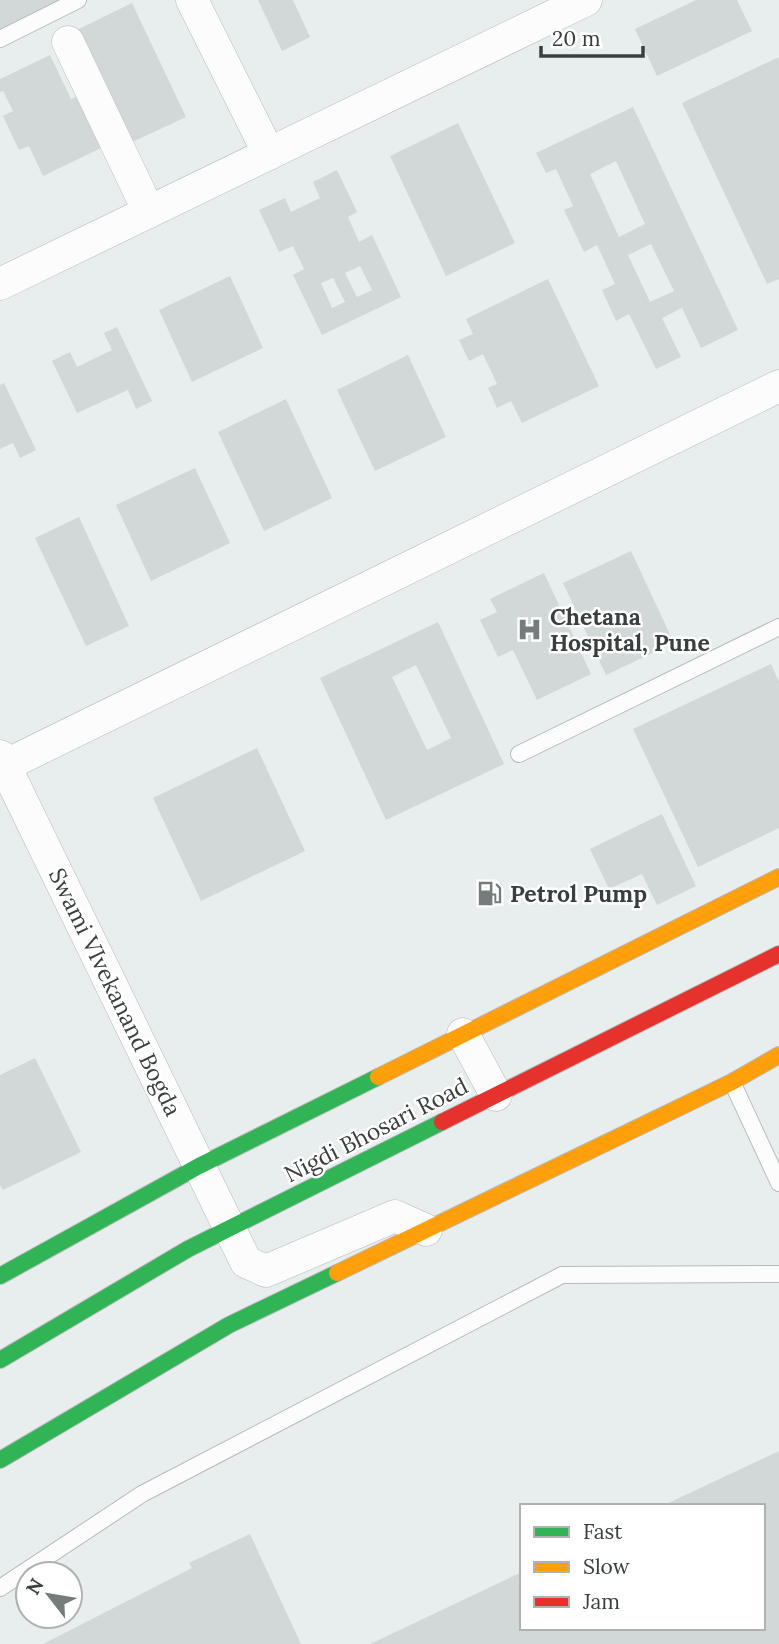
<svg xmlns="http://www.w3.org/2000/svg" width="779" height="1644" viewBox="0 0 779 1644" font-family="Lora,serif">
	<rect width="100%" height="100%" fill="#e8eeed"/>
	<g fill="#d2d7d7" fill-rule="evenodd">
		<polygon points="0,0 64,0 0,30"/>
		<polygon points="258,0 293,0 310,37 282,51"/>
		<polygon points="696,0 737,0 752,31 657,76 635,29"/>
		<polygon points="132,3 186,117 128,144 75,31"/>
		<polygon points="50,55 71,99 80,95 101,148 43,176 29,146 19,150 3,116 13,111 3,91 0,92 0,79"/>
		<polygon points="779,57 779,279 767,284 682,103"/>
		<path d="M633,107L738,330L701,348L682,308L662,318L681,357L656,369L629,314L616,321L602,290L615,284L597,245L584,252L564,210L573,206L556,169L546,173L536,153ZM616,161L645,224L619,237L590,174ZM651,244L674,291L650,302L628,255Z"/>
		<polygon points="458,123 515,243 446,276 390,156"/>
		<path d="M337,170L357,212L348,217L359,242L372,235L401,297L322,335L293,275L304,269L293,246L279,252L259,210L285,198L291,212L320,198L313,182ZM360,266L372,290L357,297L345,273ZM333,278L345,302L332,308L321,283Z"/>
		<polygon points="230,276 263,348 192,382 159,310"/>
		<polygon points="548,279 599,386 522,423 511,401 497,408 488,388 497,384 483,354 469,361 459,340 473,334 466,319"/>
		<polygon points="117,327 152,401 136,409 128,390 77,413 52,361 70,352 77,367 112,350 104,333"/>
		<polygon points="408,355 446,437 375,471 337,390"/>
		<polygon points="4,383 36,450 20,458 13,443 0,449 0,385"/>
		<polygon points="286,399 332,498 264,531 218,432"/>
		<polygon points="195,468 230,543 151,581 116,505"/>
		<polygon points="79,517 129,626 86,646 35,538"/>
		<polygon points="631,551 674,643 606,675 563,583"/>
		<polygon points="544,573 591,674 537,700 513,650 498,657 480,620 497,612 490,599"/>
		<path d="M438,622L504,764L386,820L320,678ZM416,665L451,738L427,750L392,677Z"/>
		<polygon points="771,664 779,682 779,828 698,867 633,729"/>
		<polygon points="257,748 305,851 201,901 153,798"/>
		<polygon points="662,814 696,886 657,905 642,874 609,889 590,849"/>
		<polygon points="35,1058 81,1152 3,1190 0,1185 0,1075"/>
		<polygon points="779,1451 779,1644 370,1644 522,1572 522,1628 763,1628 763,1506 662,1506"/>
		<polygon points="250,1534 301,1644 43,1644 192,1568 189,1563"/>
	</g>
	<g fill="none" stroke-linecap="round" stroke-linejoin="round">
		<defs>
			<g id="lane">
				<polyline points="0,39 78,0"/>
				<polyline points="519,754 779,627"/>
				<polyline points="732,1082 779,1183"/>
				<polyline points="0,1588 142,1494 562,1275 779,1274"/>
			</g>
			<g id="street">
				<polyline points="192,0 269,154"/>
				<polyline points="68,42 149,212"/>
				<polyline points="0,284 586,0"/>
				<polyline points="0,756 246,1262 266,1271 395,1216 426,1230"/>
				<polyline points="0,768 779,386"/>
				<polyline points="463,1034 496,1095"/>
			</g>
			<g id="fast">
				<polyline points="0,1276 199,1166 378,1077"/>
				<polyline points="0,1360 188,1249 442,1122"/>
				<polyline points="0,1460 229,1325 337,1273"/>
			</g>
			<g id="slow">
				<polyline points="378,1077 779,877"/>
				<polyline points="337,1273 732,1082 779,1055"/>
			</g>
			<polyline id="jam" points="442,1122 779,954"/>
		</defs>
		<use href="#lane" stroke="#b6baba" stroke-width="18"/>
		<use href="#street" stroke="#b6baba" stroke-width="33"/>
		<use href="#fast" stroke="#b6baba" stroke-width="18"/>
		<use href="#slow" stroke="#b6baba" stroke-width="18"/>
		<use href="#jam" stroke="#b6baba" stroke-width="18"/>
		<use href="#lane" stroke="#fcfcfc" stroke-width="16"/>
		<use href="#street" stroke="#fcfcfc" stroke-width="32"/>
		<use href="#fast" stroke="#30b455" stroke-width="16"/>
		<use href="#slow" stroke="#ff9f0a" stroke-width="16"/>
		<use href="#jam" stroke="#e5322d" stroke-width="16"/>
	</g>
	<defs>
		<symbol id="hospital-bare" viewBox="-9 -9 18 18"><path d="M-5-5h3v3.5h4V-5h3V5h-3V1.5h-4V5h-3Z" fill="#767c7b" stroke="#fff" stroke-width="2.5" paint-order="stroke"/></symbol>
		<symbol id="fuel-bare" viewBox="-9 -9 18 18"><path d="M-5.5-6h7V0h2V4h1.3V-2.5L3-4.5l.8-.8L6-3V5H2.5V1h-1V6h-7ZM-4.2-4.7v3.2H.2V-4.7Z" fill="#767c7b" stroke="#fff" stroke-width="2.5" paint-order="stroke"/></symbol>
	</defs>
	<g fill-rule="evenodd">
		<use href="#hospital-bare" x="512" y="612" width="35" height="35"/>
		<use href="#fuel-bare" x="472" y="876" width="35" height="35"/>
	</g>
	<g text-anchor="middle" stroke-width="5" stroke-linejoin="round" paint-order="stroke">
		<g font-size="23" font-weight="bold" fill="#393e3e" stroke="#fff" text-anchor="start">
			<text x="550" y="625">Chetana<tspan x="550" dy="26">Hospital, Pune</tspan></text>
			<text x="510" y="902">Petrol Pump</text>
		</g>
		<g font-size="23" fill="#393e3e" stroke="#fff">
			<text transform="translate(115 992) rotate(64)" y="8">Swami VIvekanand Bogda</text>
			<text transform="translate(376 1130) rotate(-27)" y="8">Nigdi Bhosari Road</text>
		</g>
	</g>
	<rect x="520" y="1504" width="245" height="126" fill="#ffffff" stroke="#b0b2b2" stroke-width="2"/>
	<rect x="534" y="1527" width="35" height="10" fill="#30b455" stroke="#b0b2b2" stroke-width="2"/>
	<text x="583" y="1539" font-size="21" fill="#393e3e">Fast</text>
	<rect x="534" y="1562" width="35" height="10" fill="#ff9f0a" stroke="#b0b2b2" stroke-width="2"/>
	<text x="583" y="1574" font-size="21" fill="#393e3e">Slow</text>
	<rect x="534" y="1597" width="35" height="10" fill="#e5322d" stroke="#b0b2b2" stroke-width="2"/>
	<text x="583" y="1609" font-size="21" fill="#393e3e">Jam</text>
	<g transform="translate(49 1595) rotate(301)"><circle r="33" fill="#ffffff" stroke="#b0b2b2" stroke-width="2"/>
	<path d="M0-5L12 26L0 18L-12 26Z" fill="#767c7b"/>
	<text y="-10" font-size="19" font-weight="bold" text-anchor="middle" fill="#393e3e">N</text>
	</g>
	<path d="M541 46v10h102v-10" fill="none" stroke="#393e3e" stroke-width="3.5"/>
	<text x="552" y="46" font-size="21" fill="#393e3e" stroke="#ffffff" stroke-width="5" paint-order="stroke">20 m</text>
</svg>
